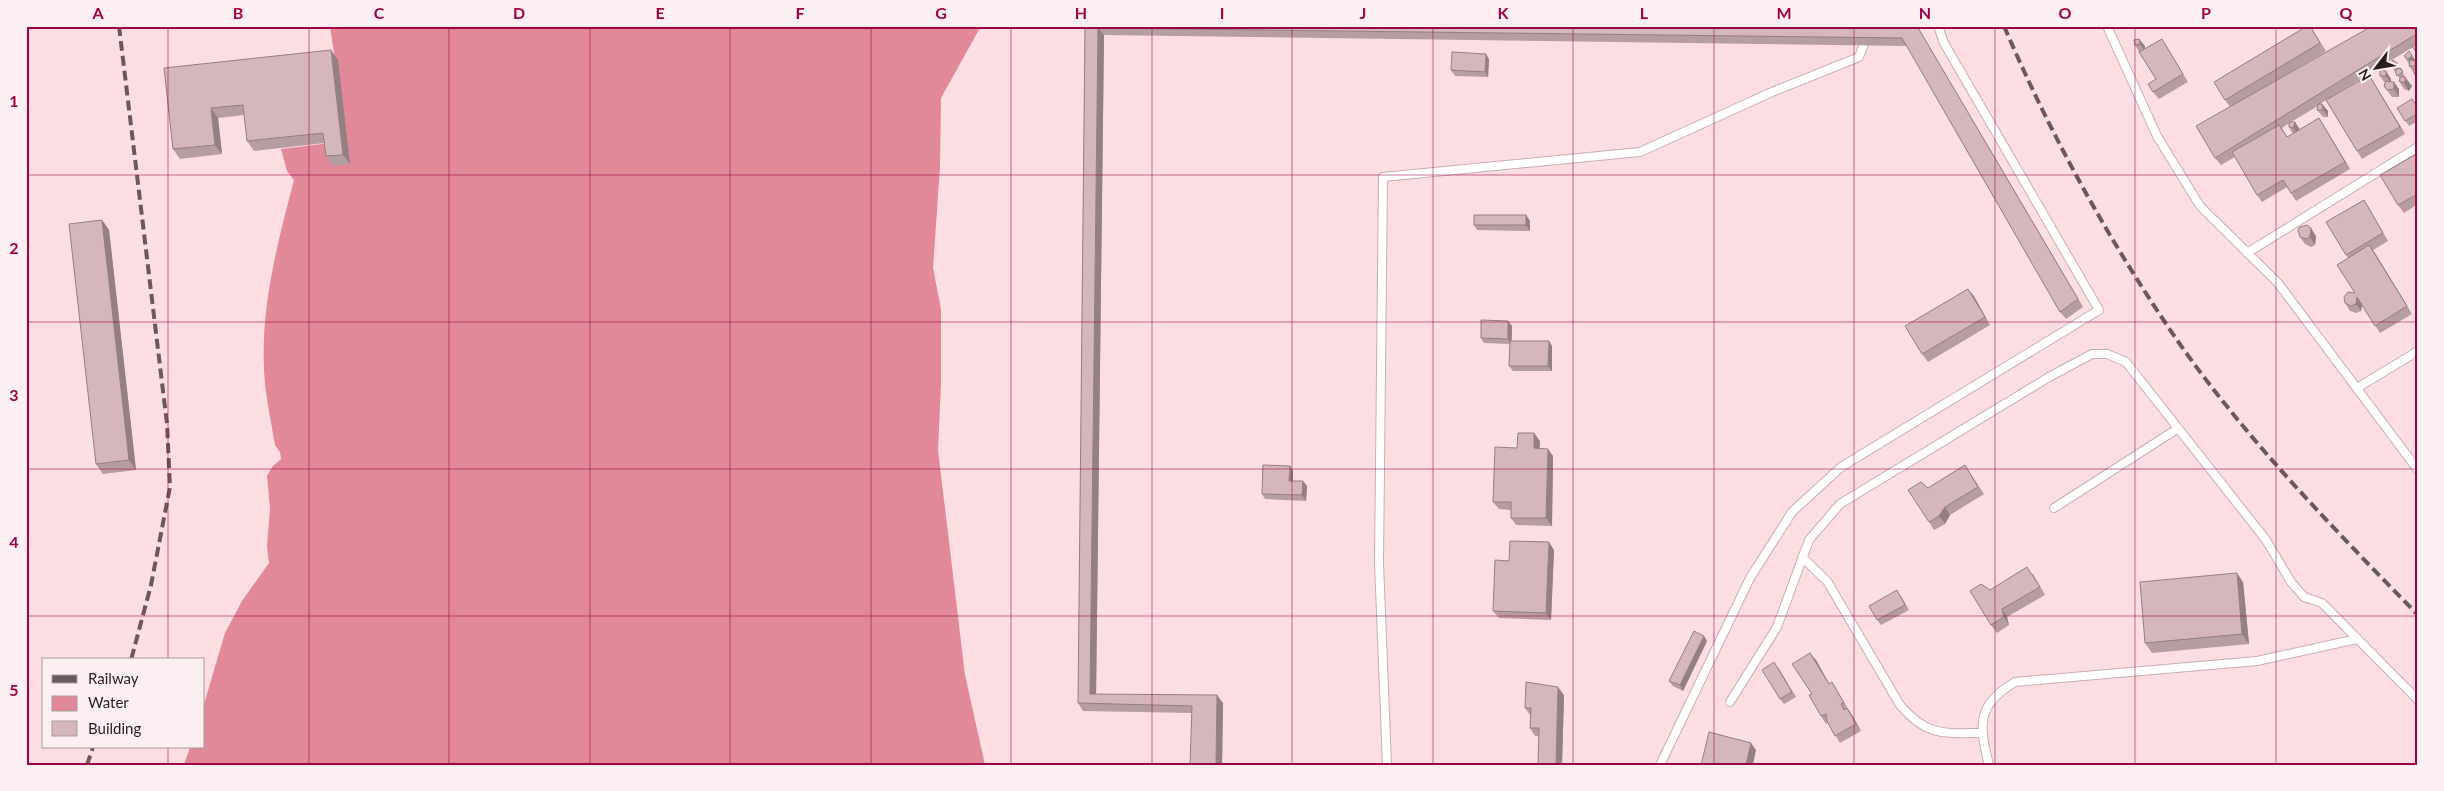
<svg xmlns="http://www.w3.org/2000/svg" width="2444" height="791" viewBox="0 0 2444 791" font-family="Lato,sans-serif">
	<rect width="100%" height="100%" fill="#fcdde2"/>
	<path fill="#e18899" d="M330,26H981L941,98L940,167L933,268L941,309V384L938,450L965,675L985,765H184L190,747H204V704L225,633L242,601L269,563L267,546L270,509L267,476L273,466L281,459L280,452L275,445C271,420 265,395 264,369C261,305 278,241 294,180L287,171L281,149L330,143L350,164Z"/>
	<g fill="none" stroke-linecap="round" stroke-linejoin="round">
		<defs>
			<g id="lane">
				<polyline points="2107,26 2157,136 2200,206 2278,283 2418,470"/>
				<polyline points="2247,253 2418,147"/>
				<polyline points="2357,388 2418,351"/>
				<polyline points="2054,508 2177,429"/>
				<path d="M1802,557L1827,581L1900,705C1927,737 1944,733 1982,733"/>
				<polyline points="1730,702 1777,627 1809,540 1840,504 2049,377 2092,354 2107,354 2126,362 2266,540 2291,582 2304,597 2322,603 2418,700"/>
				<polyline points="1387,765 1379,563 1383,177 1640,152 1772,92 1859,57 1871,26"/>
				<polyline points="1660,765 1750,578 1792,512 1841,467 2099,310 1944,43 1938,26"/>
				<path d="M1989,765C1979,725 1976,705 2015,682L2257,661L2357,639"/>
			</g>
		</defs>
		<use href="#lane" stroke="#caadb2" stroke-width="10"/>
		<use href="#lane" stroke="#fff" stroke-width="8"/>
		<g stroke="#6a595c" stroke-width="4" stroke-dasharray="10 5" stroke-linecap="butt">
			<polyline points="119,26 167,424 170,487 151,585 131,660"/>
			<path d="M2004,26C2051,136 2109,241 2177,340C2246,439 2333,528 2418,615"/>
			<polyline points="87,765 93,747"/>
		</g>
	</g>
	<g fill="#b69da1" fill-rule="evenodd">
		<polygon points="68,26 88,26 69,28"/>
		<polygon points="1085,26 1917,26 2083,307 2066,319 2060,312 1907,46 1104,35 1096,694 1223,703 1222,765 1190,765 1192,713 1083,711 1078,703"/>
		<path d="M2310,26L2326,51L2259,91L2418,26V55L2413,47L2329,98L2369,75L2405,134L2362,159L2326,100L2320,104H2322L2328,111V117H2323L2317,110L2318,106L2291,122H2295L2300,130L2319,118L2350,169L2296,201L2287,187L2262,202L2257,195L2235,157L2221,165L2215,158L2230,107L2225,100ZM2289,123V127L2293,134L2287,137L2282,128Z"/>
		<polygon points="2134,40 2145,46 2145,49 2167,47 2188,82 2159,99 2153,92 2156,79 2135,45"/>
		<polygon points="2409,51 2418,64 2418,78 2409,66 2409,64 2404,56"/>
		<polygon points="1489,59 1488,77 1455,76 1451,70"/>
		<polygon points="338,60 350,164 333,166 326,156 325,143 254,151 247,141 244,115 218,118 222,154 180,159 173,149 164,68"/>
		<polygon points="2390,64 2403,71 2402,72 2412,86 2409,91 2404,89 2399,81 2400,79"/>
		<polygon points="2380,70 2391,79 2391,82 2399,89 2399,97 2392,97 2384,86 2385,83 2380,76"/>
		<polygon points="2418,105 2418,121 2409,126 2397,108"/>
		<polygon points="2418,153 2418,204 2404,213 2398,205"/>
		<polygon points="2364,200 2369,208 2388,241 2373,250 2412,314 2380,333 2362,305 2361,311 2356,313 2350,311 2345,303 2355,293 2348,258 2346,255"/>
		<polygon points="1526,215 1530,221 1530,231 1477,230 1474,225"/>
		<polygon points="102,220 109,230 136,470 103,474 96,464"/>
		<polygon points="2316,236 2315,245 2311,247 2305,244 2300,237"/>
		<polygon points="1968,289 1990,325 1928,362 1922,354"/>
		<polygon points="1508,321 1512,326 1512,341 1549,341 1552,346 1552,371 1513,371 1509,366 1510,344 1484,343 1481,338"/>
		<polygon points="1540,441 1539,448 1553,456 1552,526 1516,525 1511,518 1511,510 1499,509 1493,502 1517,448"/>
		<polygon points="1965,465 1984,494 1950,515 1945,524 1934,530 1929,522 1928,488"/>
		<polygon points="1290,466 1293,471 1293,481 1303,481 1307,486 1306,501 1265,499 1262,494"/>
		<polygon points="1554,550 1551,620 1499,618 1493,611"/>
		<polygon points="2033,574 2045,595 2007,617 2009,625 1997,633 1991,625 1990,590"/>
		<polygon points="2243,582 2249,644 2152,653 2145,643"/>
		<polygon points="1901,596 1909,610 1881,625 1877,620"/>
		<polygon points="1707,641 1683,691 1673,686 1669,681"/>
		<polygon points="1816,660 1829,684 1832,682 1837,690 1861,731 1840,743 1828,723 1826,724 1821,716 1812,694"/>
		<polygon points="1778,667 1796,697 1784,704 1780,699"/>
		<polygon points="1564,695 1562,765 1538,765 1539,736 1535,736 1530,728 1530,715 1525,708"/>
	</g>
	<g fill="#947f83">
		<polygon points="1917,26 2083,307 2078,299"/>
		<polygon points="1098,28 1104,35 1096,701 1090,694"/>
		<polygon points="2139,39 2145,46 2145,52 2140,44"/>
		<polygon points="331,50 338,60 350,164 343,155"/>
		<polygon points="1486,54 1489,59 1488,77 1485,72"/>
		<polygon points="2412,56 2418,64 2418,70 2415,66 2413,66 2408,59"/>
		<polygon points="2397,63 2403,71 2402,73 2400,74 2396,68"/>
		<polygon points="2386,71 2391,79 2391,84 2386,76"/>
		<polygon points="2369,75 2374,83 2405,134 2400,127"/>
		<polygon points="2406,79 2412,86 2409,91 2404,83"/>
		<polygon points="2394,82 2399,89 2399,97 2394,89"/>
		<polygon points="2322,104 2328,111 2328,117 2323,110"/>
		<polygon points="211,108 218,118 222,154 215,145"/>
		<polygon points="2319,118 2324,126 2350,169 2345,162"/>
		<polygon points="2295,122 2300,130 2299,136 2293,128"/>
		<polygon points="1526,215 1530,221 1530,231 1526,225"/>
		<polygon points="102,220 109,230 136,470 129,460"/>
		<polygon points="2311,228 2316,236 2315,245 2310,237"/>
		<polygon points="2369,245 2375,253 2412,314 2407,306"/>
		<polygon points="1968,289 1974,296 1990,325 1985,317"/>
		<polygon points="2357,297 2362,304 2361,311 2356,304"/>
		<polygon points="1508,321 1512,326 1511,344 1508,339"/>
		<polygon points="1549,341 1552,346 1552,371 1548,366"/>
		<polygon points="1534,433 1540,441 1539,456 1534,448"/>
		<polygon points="1548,449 1553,456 1552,526 1546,518"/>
		<polygon points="1290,466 1293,471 1293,486 1289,481"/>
		<polygon points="1303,481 1307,486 1306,501 1302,495"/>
		<polygon points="1945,507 1950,515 1945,524 1939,516"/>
		<polygon points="1549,542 1554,550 1551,620 1546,613"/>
		<polygon points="2237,573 2243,582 2249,644 2242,634"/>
		<polygon points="2002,609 2007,617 2009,625 2004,617"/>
		<polygon points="1704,636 1707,641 1683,691 1680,685"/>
		<polygon points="1810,653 1816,660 1834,692 1829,684"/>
		<polygon points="1558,687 1564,695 1562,765 1556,765"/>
		<polygon points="1217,695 1223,703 1222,765 1216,765"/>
		<polygon points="1847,708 1852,715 1861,731 1856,724"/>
		<polygon points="1751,743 1756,750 1753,765 1746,765"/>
	</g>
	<g fill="#d4b6bb" stroke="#947f83">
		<polygon points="1085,26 1917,26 2078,299 2060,312 1902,38 1098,28 1090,694 1217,695 1216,765 1190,765 1192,706 1078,703"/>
		<polygon points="2307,26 2310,26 2320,43 2225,100 2214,82"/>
		<polygon points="2372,26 2418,26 2418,33 2215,158 2196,126"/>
		<polygon points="2139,39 2140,44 2135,45 2134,40"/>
		<polygon points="2162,39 2183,74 2153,92 2148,84 2156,79 2139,52"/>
		<polygon points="2418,43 2418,55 2412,46"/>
		<polygon points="331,50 343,155 326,156 323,133 247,141 243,105 211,108 215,145 173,149 164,68"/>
		<polygon points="2409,51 2412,56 2408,59 2404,56"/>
		<polygon points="1452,52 1486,54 1485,72 1451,70"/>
		<polygon points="2393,60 2397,63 2396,68 2390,64"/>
		<polygon points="2410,60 2415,61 2415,66 2409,66"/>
		<polygon points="2417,67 2418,74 2415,75 2413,70"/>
		<polygon points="2399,68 2403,72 2397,76 2395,71"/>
		<polygon points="2380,70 2386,71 2386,76 2380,76"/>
		<polygon points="2369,75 2400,127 2357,151 2326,100"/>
		<polygon points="2401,76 2406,79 2404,83 2399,81"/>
		<polygon points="2386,81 2394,82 2394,89 2387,90 2384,86"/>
		<polygon points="2412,99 2417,106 2418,105 2418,113 2405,121 2397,108"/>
		<polygon points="2318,104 2322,104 2323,110 2317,110"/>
		<polygon points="2319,118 2345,162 2291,193 2283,180 2257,195 2232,152 2279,125 2287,137"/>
		<polygon points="2289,122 2295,122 2293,128 2289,127"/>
		<polygon points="2418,153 2418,194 2398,205 2380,175"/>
		<polygon points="2364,200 2383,233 2346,255 2326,222"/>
		<rect x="1474" y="215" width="52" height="10"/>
		<polygon points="102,220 129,460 96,464 69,224"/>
		<polygon points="2307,225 2311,228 2310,237 2306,239 2300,237 2298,230 2300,227"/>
		<polygon points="2369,245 2407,306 2375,326 2357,297 2356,304 2351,306 2345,303 2344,297 2348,292 2355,293 2337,265"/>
		<polygon points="1968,289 1985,317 1922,354 1905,326"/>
		<polygon points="1481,320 1508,321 1508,339 1481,338"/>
		<polygon points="1510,341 1549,341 1548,366 1509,366"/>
		<polygon points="1518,433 1534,433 1534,448 1548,449 1546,518 1511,518 1511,502 1493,502 1495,447 1517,448"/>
		<polygon points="1263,465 1290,466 1289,481 1303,481 1302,495 1262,494"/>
		<polygon points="1965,465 1978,487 1945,507 1939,516 1929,522 1908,490 1921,482 1928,488"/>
		<polygon points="1510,541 1549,542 1546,613 1493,611 1495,560 1509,561"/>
		<polygon points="2027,567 2040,587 2002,609 2004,617 1991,625 1970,591 1981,584 1990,590"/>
		<polygon points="2237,573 2242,634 2145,643 2140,582"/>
		<polygon points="1897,590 1905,605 1877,620 1869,606"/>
		<polygon points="1694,631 1704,636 1680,685 1669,681"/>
		<polygon points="1810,653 1829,684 1832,682 1844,703 1841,704 1844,710 1847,708 1856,724 1835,736 1827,721 1826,714 1821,716 1809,695 1812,694 1792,664"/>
		<polygon points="1774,662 1792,692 1780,699 1762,670"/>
		<polygon points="1526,682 1558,687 1556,765 1538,765 1539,728 1530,728 1531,708 1525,708"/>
		<polygon points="1709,732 1751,743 1746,765 1701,765"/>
	</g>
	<path fill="none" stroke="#9f0143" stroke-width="1" stroke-opacity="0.55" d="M168,26V660M309,26V765M449,26V765M590,26V765M730,26V765M871,26V765M1011,26V765M1152,26V765M1292,26V765M1433,26V765M1573,26V765M1714,26V765M1854,26V765M1995,26V765M2135,26V765M2276,26V765M26,175H2418M26,322H2418M26,469H2418M26,616H2418M168,747V765"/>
	<rect width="2444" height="791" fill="none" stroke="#fceff1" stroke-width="55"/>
	<rect x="42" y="658" width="162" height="90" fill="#fceff1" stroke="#a79b9d"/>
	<rect x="52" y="675" width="25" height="8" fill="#6a595c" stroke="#a79b9d"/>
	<text x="88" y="684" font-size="15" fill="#281d1f">Railway</text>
	<rect x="52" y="696" width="25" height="15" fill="#e18899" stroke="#a79b9d"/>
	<text x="88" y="708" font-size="15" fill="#281d1f">Water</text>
	<rect x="52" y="721" width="25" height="15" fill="#d4b6bb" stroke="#a79b9d"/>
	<text x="88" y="734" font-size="15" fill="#281d1f">Building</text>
	<g transform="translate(2376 68) rotate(239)" stroke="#fceff1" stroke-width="4" paint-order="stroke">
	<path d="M0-4L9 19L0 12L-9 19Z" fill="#281d1f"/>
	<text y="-8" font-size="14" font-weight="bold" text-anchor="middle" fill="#281d1f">N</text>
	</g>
	<rect x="28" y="28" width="2388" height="736" fill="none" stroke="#9f0143" stroke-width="2"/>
	<g font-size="16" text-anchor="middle" font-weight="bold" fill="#9f0143">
		<text x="98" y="19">A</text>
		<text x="238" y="19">B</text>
		<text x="379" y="19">C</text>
		<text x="519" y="19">D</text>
		<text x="660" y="19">E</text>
		<text x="800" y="19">F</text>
		<text x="941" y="19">G</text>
		<text x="1081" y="19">H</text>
		<text x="1222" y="19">I</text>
		<text x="1363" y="19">J</text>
		<text x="1503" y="19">K</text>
		<text x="1644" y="19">L</text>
		<text x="1784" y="19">M</text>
		<text x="1925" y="19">N</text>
		<text x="2065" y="19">O</text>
		<text x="2206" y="19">P</text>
		<text x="2346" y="19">Q</text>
		<text x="14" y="107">1</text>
		<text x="14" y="254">2</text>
		<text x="14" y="401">3</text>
		<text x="14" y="548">4</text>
		<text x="14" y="696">5</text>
	</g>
</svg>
